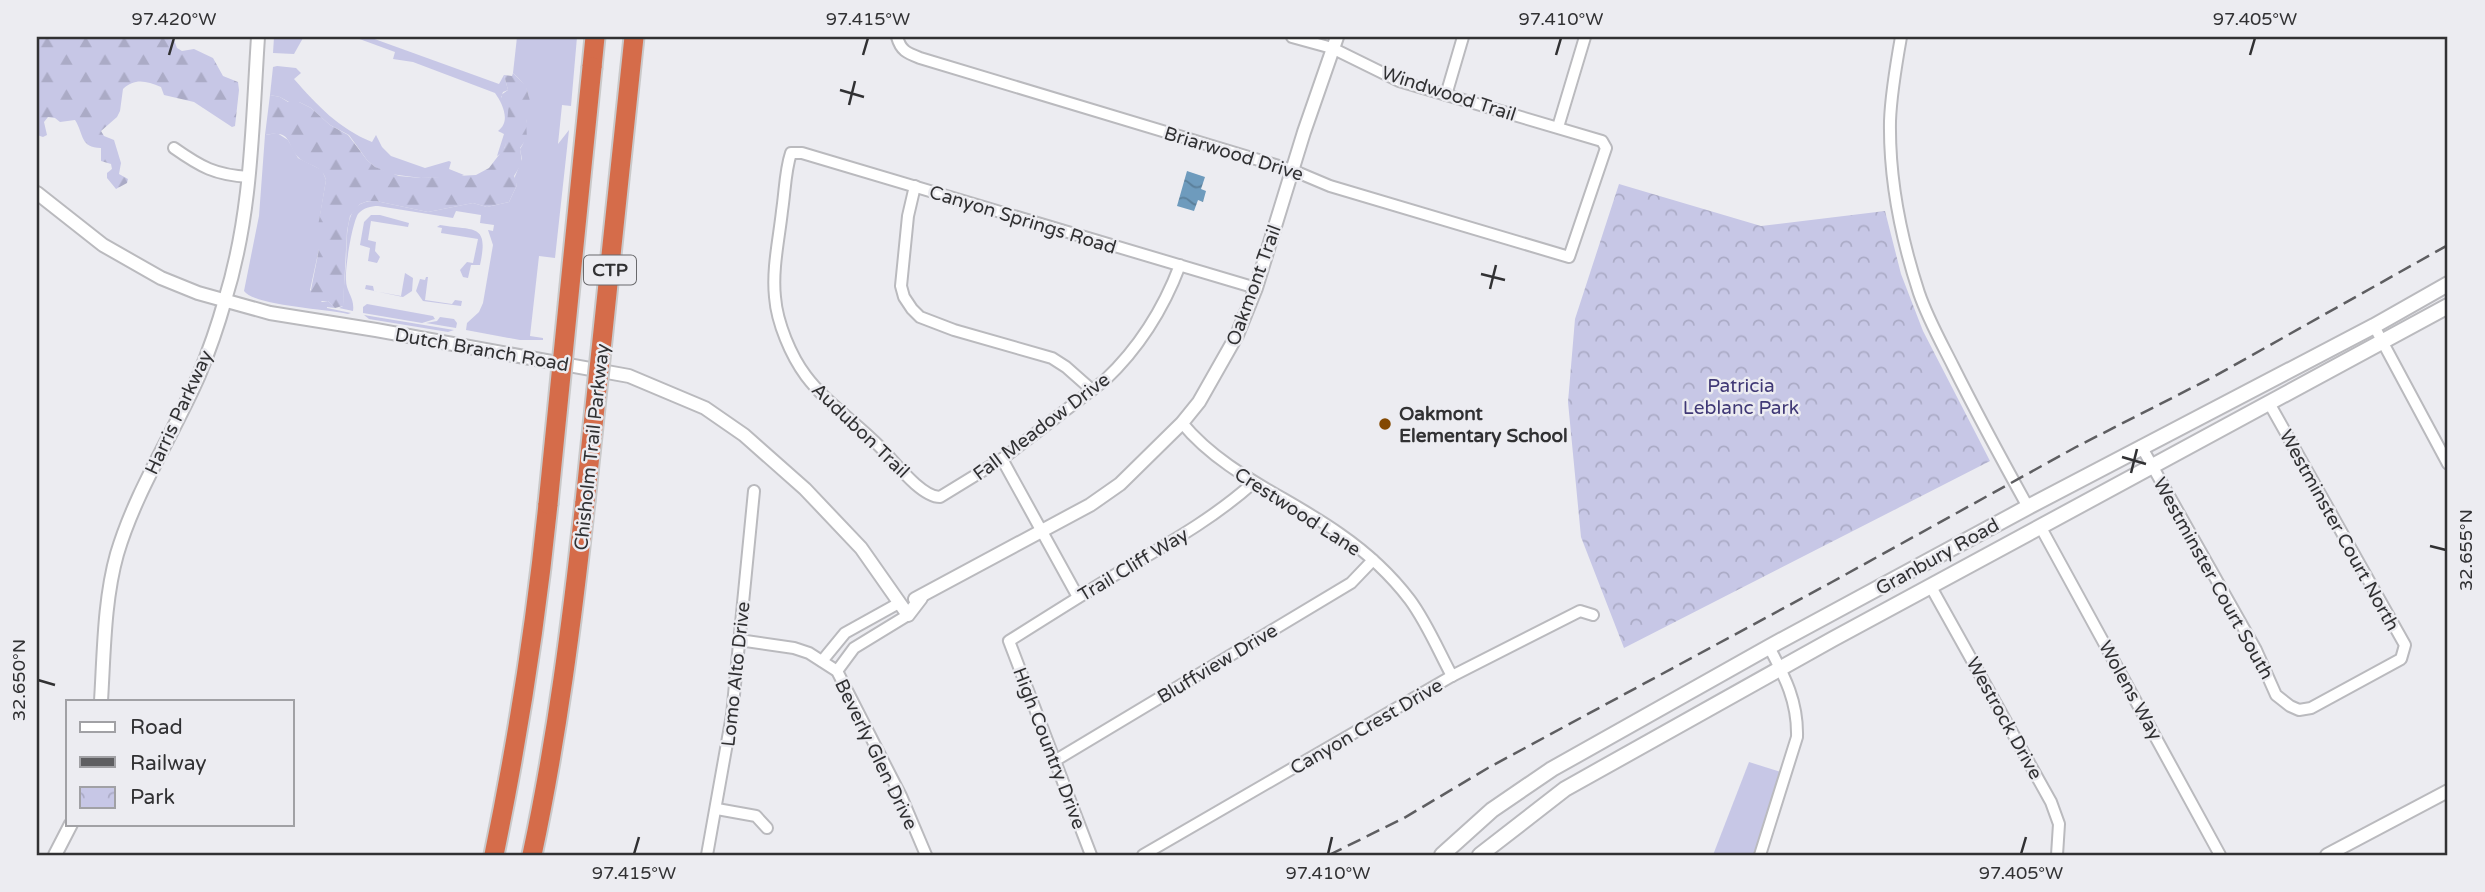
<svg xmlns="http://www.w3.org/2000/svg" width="2485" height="892" viewBox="0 0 2485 892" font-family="'Varela Round',sans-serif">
	<defs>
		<pattern id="forest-firs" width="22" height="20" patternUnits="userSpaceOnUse" patternTransform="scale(1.75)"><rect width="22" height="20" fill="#c7c7e6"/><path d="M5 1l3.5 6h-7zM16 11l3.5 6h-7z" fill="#ababc6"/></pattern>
		<pattern id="park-crowns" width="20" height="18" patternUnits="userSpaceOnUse" patternTransform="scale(1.75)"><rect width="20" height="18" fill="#c7c7e6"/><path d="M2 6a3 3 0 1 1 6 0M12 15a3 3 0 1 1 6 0" fill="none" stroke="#ababc6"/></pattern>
		<pattern id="water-waves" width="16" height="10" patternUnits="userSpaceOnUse" patternTransform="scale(1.75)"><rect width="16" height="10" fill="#6e9bbd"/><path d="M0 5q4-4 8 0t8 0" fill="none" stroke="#5b7f9a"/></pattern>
	</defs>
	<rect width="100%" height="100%" fill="#ececf1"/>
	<g fill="#c7c7e6">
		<polygon points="274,37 302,37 303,38 294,54 273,53"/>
		<path d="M354,37H369L499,84L504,75L508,90L503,92L501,97L509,100C511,115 509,138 503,152L497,156L504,134L498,131C511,122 503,104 495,93L413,62L393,59L395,52Z"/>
		<path d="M517,37H577L571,106L562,105L558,144L569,130L555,258L539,256L530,336L543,338V340H520L466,330L467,323L479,312L483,303L493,245L488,230L493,231L494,225L480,223L481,215L456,211L453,218L378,206C371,206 363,208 358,214C352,224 345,268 346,280C346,292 355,298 353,311L339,308L343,306C343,291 345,277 346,262C348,238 342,199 376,201L428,212L473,203L487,207L509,202L517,185L514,179L522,159L520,149C527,139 525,134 526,123C529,97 534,92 513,73Z"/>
		<path d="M277,66L296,68L301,73L294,79C318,106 338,128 372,142L376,135L382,147L391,156L425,168L449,161L451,162L449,169L464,175L459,177L421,178L390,174L375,167L367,160L349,135L330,125L311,108L299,102H289L280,97L270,95L273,67Z"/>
		<path d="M277,133L288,140L298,158L322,170L326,180L319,222V249L310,290L322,302L328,301L335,308L327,307V308L351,313L348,314C329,309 255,306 244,291L259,216L265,135Z"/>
		<polygon points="371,215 380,215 409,223 408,227 371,221 368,240 376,242 375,251 380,257 377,263 368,261 370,248 360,245 364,222"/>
		<path d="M440,225C475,231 489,223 480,265H471L468,278L463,277L460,270L467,262L473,263L478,239L441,233L442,228L437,227Z"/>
		<polygon points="405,273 413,278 412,291 403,297 365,289 366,285 373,286 374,291 401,296"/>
		<polygon points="426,277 428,277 425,300 452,304 455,300 462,301 461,306 423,301 416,291 420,279 425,280"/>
		<polygon points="367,304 433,316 435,319 422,323 363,313 363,307"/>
		<polygon points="364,315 454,330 448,332 369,319"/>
		<polygon points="440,317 454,319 457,323 456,328 426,323 437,321"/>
		<polygon points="1749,762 1787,774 1759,855 1713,855"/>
	</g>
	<g fill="url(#forest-firs)">
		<path d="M37,37H155L174,40L177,48L182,51L194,49L213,58L223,76L238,82L239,90L235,126L232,127L194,102L164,95L161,87C146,81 135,78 123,89L120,111L117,117L101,131L104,136L114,140L121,163L119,174L128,179L127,183L116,189L107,178V173L112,169L111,164L101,161V148C80,148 84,134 75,120L60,122L55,118L48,117L44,122L47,135L43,137L37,135Z"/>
		<path d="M513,73L526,86L530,101V111L526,122L527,138L520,148L522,163L514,176L517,185L509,202L487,207L473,203L428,212L376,201H368L360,204L350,216L347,231L343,306L335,308L328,301H314L310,295L319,249L318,226L326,180C322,164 308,167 298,157C286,145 293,129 265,135L270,95L280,97L288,102H299L311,108L330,125L348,135L367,160L375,167L399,176L421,178L476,175L489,168L505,147L509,101L502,98L501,95L508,90L504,75L512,76Z"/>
	</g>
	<polygon fill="url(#park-crowns)" points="1619,184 1761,226 1885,211 1901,274 1923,331 1990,461 1624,648 1581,537 1568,402 1575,319"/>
	<polygon fill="url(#water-waves)" points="1187,171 1205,177 1201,189 1206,191 1203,202 1198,200 1194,211 1177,206"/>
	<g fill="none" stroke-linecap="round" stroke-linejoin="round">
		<defs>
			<g id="minor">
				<path d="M897,37C901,51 907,53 920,58L1292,170L1330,186L1569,257L1606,148L1602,141L1399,81L1332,48L1292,37"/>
				<path d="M1901,37C1896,65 1891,93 1890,121C1889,179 1901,238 1919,293C1928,319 1941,342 1953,366C1977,414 2002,460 2028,507"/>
				<polyline points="1446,95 1463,37"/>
				<polyline points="1558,127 1585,37"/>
				<path d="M174,148C201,167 215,175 249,177"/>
				<polyline points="915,186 908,216 901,286 904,297 912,309 920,317 954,330 1052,358 1066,367 1092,390"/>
				<path d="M1180,265C1163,310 1140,347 1105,380L1002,459L940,497C921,497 894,461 880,447C856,422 827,404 806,376C791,356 777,323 775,297C772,269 779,239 782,211C785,192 785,171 791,153H802L1256,288"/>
				<polyline points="2374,326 2448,464"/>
				<path d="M1182,423C1224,474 1287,496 1340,534C1366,552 1391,575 1410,600C1427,623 1439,652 1452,676"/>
				<polyline points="2141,446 2256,650 2276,695 2290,706 2299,710 2311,708 2401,659 2405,645 2269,403"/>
				<polyline points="1002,459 1078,597"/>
				<polyline points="2040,526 2220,855"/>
				<polyline points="1931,587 2051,802 2059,824 2057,855"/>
				<polyline points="739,640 794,648 809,653 837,671 901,796 926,855"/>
				<polyline points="822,661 845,633 899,603"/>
				<polyline points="837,671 854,648 908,615"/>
				<polyline points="1056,760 1351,583 1373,560"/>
				<polyline points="717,809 756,816 767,828"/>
				<polyline points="707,855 732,715 754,491"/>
				<path d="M1091,855L1009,641C1047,617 1085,593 1123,570C1169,543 1214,518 1253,483"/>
				<polyline points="1143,855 1452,676 1580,611 1593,615"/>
				<path d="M1760,855L1797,737C1798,702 1785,677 1769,647"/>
			</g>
			<g id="tertiary">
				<polyline points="37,193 103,245 161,278 198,293 270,313 376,330 629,376 705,408 744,435 805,489 861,548 908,615 921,598"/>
				<polyline points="915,599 1090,505 1120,484 1182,423 1199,402 1237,335 1256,288 1304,132 1337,37"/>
				<path d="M101,701C104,653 104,600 117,554C136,490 173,435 199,375C209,351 218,325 225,300C252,213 252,127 258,37"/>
				<polyline points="55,855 71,824"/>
				<polyline points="2327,855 2448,791"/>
			</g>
			<g id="secondary">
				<polyline points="1442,855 1492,810 1552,769 1769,647 2028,507 2374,326 2448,284"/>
				<polyline points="1480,855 1565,789 1833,639 2448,306"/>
			</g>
			<g id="motorway">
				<polyline points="592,67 595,37"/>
				<path d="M494,855C518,738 536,623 548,504"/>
				<path d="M532,855C557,738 572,621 585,502"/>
			</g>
		</defs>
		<use href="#minor" stroke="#bababe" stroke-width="14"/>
		<use href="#tertiary" stroke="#bababe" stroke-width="16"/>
		<use href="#secondary" stroke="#bababe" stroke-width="18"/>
		<use href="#motorway" stroke="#c9c9ca" stroke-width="23"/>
		<use href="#minor" stroke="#fff" stroke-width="10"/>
		<use href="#tertiary" stroke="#fff" stroke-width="12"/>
		<use href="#secondary" stroke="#fff" stroke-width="14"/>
		<use href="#motorway" stroke="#d56c4a" stroke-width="19"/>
		<polyline stroke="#5e5e61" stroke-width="2.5" stroke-dasharray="14 7" stroke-linecap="butt" points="1329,855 1404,818 1488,768 1832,582 2076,447 2215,376 2448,245"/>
		<defs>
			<g id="motorway-bridge">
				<polyline points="585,502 634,37"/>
				<polyline points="548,504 592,67"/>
			</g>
		</defs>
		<use href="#motorway-bridge" stroke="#c9c9ca" stroke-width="23" stroke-linecap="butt"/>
		<use href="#motorway-bridge" stroke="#d56c4a" stroke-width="19"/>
	</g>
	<path fill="none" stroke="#313133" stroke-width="2.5" d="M169,55L174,38M863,55L868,38M1556,55L1561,38M2250,55L2255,38M840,90L864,97M849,105L855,81M1481,274L1505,280M1490,289L1496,265M2122,457L2146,464M2131,473L2137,449M2430,546L2446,550M38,680L55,685M634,854L639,837M1328,854L1332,837M2021,854L2026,837"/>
	<circle fill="#834801" stroke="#ececf1" stroke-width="2.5" cx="1385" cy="424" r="7"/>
	<g text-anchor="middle" stroke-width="5" stroke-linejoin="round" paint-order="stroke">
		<rect fill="#ececf1" stroke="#69696c" stroke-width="2" x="584" y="255.5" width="52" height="29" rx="5"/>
		<g font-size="18" font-weight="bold" fill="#313133">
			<text x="610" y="276">CTP</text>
		</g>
		<g font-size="19" fill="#313133" stroke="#ececf1">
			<text transform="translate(1449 93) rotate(18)" y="7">Windwood Trail</text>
			<text transform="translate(1234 153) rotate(17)" y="7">Briarwood Drive</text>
			<text transform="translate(1023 219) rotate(17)" y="7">Canyon Springs Road</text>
			<text transform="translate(1253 285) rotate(-70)" y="7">Oakmont Trail</text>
			<text transform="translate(482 349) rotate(10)" y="7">Dutch Branch Road</text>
			<text transform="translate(178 412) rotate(-65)" y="7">Harris Parkway</text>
			<text transform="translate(1041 426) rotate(-37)" y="7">Fall Meadow Drive</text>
			<text transform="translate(861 430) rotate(44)" y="7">Audubon Trail</text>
			<text transform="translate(591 447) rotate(-84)" y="7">Chisholm Trail Parkway</text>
			<text transform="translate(1298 511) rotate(33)" y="7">Crestwood Lane</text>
			<text transform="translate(2340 530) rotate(61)" y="7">Westminster Court North</text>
			<text transform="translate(1937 556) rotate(-29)" y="7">Granbury Road</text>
			<text transform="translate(1133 564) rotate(-31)" y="7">Trail Cliff Way</text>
			<text transform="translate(2214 578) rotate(61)" y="7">Westminster Court South</text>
			<text transform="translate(1217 663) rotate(-31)" y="7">Bluffview Drive</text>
			<text transform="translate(735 674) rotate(-84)" y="7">Lomo Alto Drive</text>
			<text transform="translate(2131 690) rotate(61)" y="7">Wolens Way</text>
			<text transform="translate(2005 718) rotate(61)" y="7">Westrock Drive</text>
			<text transform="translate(1366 726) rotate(-30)" y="7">Canyon Crest Drive</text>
			<text transform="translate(1050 748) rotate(69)" y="7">High Country Drive</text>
			<text transform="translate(877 754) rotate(64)" y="7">Beverly Glen Drive</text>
		</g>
		<g font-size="19" fill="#403976" stroke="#ececf1">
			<text x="1741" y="392">Patricia<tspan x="1741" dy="22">Leblanc Park</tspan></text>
		</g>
		<g font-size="19" font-weight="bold" fill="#313133" stroke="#ececf1" text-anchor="start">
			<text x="1399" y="420">Oakmont<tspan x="1399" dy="22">Elementary School</tspan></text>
		</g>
	</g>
	<rect width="2485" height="892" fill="none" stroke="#ececf1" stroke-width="77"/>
	<rect x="66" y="700" width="228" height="126" fill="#ececf1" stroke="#a1a1a5" stroke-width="2"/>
	<rect x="80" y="722" width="35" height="10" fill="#ffffff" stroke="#a1a1a5" stroke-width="2"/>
	<text x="130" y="734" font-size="21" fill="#313133">Road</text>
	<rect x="80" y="757" width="35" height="10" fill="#5e5e61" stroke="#a1a1a5" stroke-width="2"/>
	<text x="130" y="770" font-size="21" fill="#313133">Railway</text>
	<rect x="80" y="787" width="35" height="21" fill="url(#park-crowns)" stroke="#a1a1a5" stroke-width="2"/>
	<text x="130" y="804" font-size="21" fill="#313133">Park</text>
	<rect x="38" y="38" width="2408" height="816" fill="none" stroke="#313133" stroke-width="2.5"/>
	<g font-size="18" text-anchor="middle" fill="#313133">
		<text x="174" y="25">97.420°W</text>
		<text x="868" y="25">97.415°W</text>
		<text x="1561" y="25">97.410°W</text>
		<text x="2255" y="25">97.405°W</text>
		<text transform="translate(2466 550) rotate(-90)" y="6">32.655°N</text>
		<text transform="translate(19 680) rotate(-90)" y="6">32.650°N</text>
		<text x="634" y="879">97.415°W</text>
		<text x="1328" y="879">97.410°W</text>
		<text x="2021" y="879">97.405°W</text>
	</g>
</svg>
